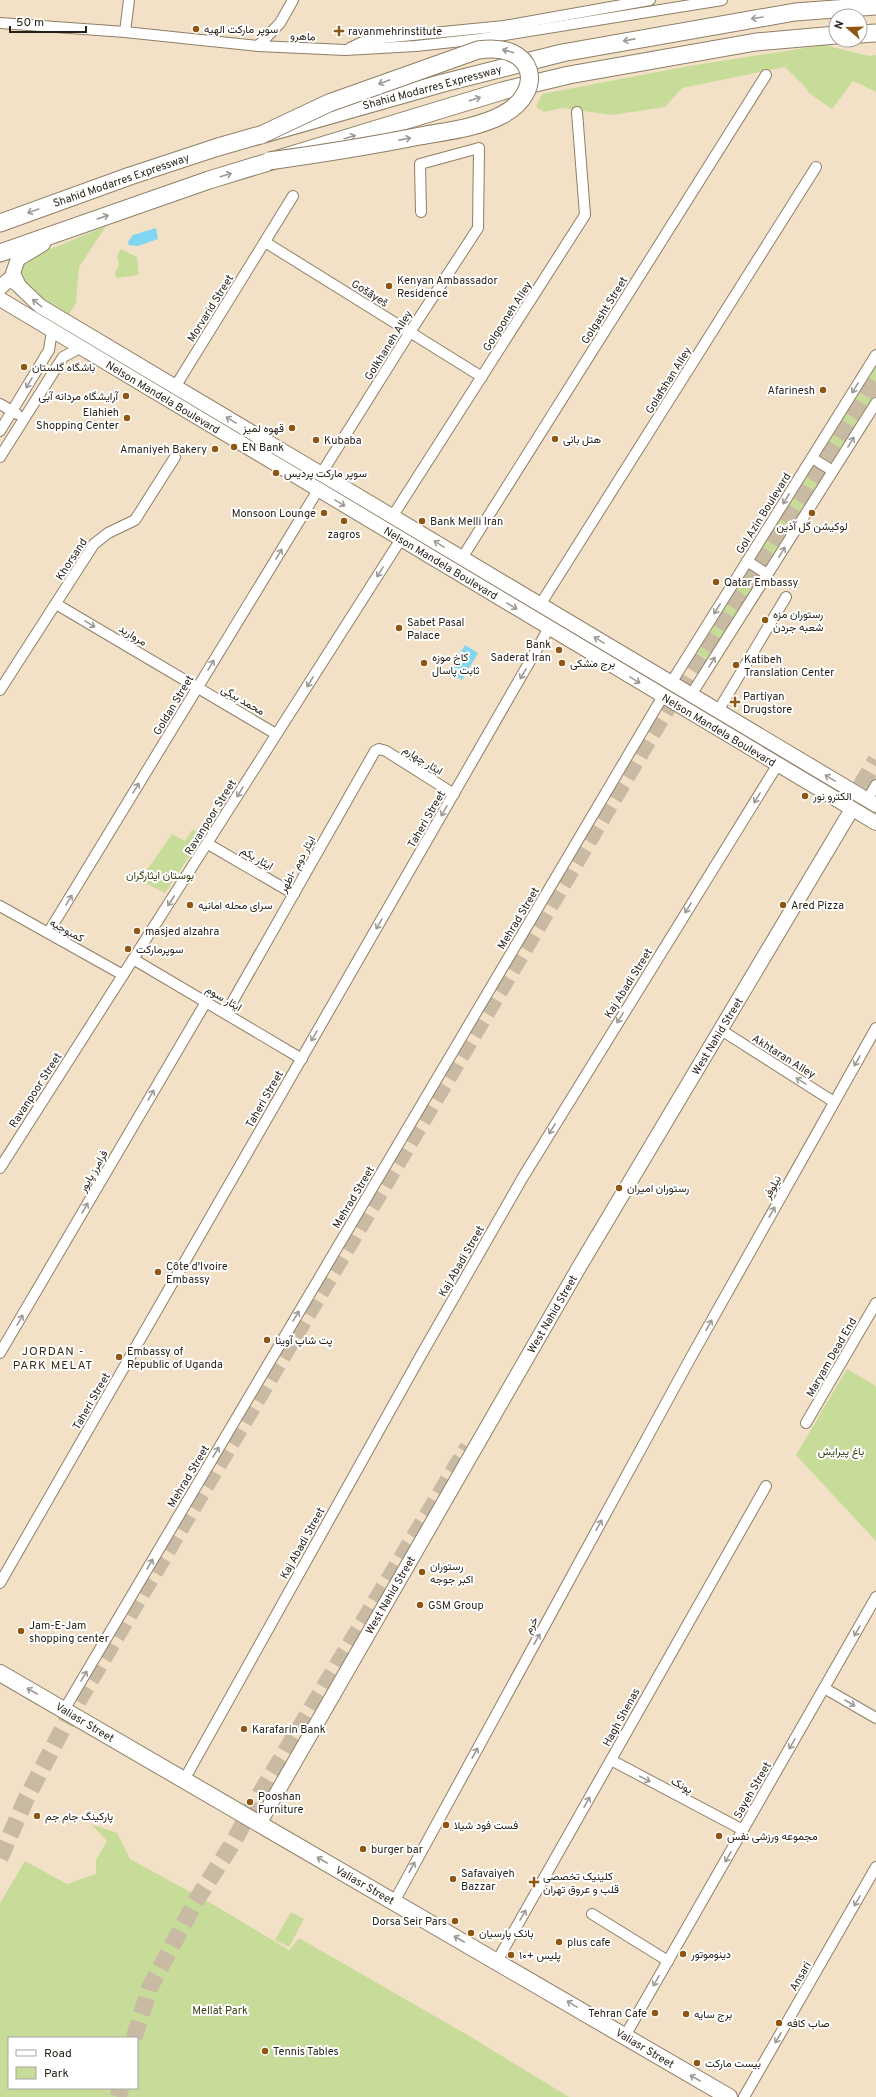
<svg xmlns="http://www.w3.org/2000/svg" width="876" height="2097" viewBox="0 0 876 2097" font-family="Overpass,Vazirmatn,sans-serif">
	<rect width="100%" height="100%" fill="#f2e1c6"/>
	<g fill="#c7dc99" fill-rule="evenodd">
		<polygon points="824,45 869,56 876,55 876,92 853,81 832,109 809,93 806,88 785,67 682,88 665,107 612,115 562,108 544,112 536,107 542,94 689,66"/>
		<path d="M106,226L79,267L76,303L69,314C58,306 25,290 21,278C18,272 21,266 24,260Z"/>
		<polygon points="121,249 137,257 139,275 116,278 115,272 119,266 117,256"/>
		<polygon points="876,364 876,393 707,659 694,651"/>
		<polygon points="192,830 204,834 165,893 140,880 172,834 185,841"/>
		<polygon points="847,1369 876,1386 876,1541 796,1455"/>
		<path d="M91,1824L117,1833L130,1859L214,1905L289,1950L299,1938L471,2037L569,2097H0V1903L25,1861L67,1884L96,1874V1860L107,1841ZM9,2038H137V2088H9Z"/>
		<polygon points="291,1912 304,1919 289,1947 275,1940"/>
	</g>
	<g fill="#80d6f0">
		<polygon points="156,228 158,239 138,246 129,245 128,242 133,235"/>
		<polygon points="465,645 478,653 462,680 449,672"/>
	</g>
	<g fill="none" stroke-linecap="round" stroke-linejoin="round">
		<g stroke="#c9baa3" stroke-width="17" stroke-dasharray="17 8" stroke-linecap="butt">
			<polyline points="848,808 876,760"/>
			<polyline points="0,1858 26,1799 71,1713 667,709 876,380"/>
			<polyline points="134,2038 150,1987 197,1899 231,1846 257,1799 468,1447"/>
			<polyline points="118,2097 121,2088"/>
		</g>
		<defs>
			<g id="minor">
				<polyline points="0,23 125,32 258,46 345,50 416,46 480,39 722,0"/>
				<polyline points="125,32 129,0"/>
				<polyline points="258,46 280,23 293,0"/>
				<polyline points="350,48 367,40 382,38 504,26 650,0"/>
				<polyline points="265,242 482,377"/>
				<polyline points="175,387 293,196"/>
				<polyline points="0,404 17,414"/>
				<polyline points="0,431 49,350 52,331"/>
				<polyline points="0,457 63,357 80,348"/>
				<polyline points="812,458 833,471"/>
				<polyline points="321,474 410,332 478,228 479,148 420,164 421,212"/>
				<polyline points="392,517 585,215 577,112"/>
				<polyline points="462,558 766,75"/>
				<polyline points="747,561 767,574"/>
				<polyline points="56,604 276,734"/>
				<polyline points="540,605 816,167"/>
				<polyline points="671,683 876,355"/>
				<polyline points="0,690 94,544 108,533 135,520 175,457"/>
				<polyline points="691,695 876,403"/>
				<polyline points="718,711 786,597"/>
				<polyline points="867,800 876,785"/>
				<polyline points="208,844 294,894"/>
				<polyline points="0,906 123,975"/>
				<polyline points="48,933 318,490"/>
				<polyline points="133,959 302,1059"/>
				<polyline points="226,1013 375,751 379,749 386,751 454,794"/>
				<polyline points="721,1030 834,1102"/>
				<polyline points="0,1168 401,539"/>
				<polyline points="0,1353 206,1002"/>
				<polyline points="806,1423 876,1303"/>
				<polyline points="0,1583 549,628"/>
				<polyline points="824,1688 876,1718"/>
				<polyline points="64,1710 663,696"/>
				<polyline points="611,1760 743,1830"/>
				<polyline points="184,1780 420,1357 523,1177 778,764"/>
				<polyline points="394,1902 690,1359 876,1028"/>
				<polyline points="592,1914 668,1961"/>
				<polyline points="497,1961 766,1486"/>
				<polyline points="625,2036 876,1597"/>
				<polyline points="744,2097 876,1867"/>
			</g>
			<g id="secondary">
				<polyline points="43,244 18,259 13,273 19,286 40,306 876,805"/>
				<polyline points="0,288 8,280 17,283"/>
				<polyline points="0,299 876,823"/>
				<polyline points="259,1824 578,1269 852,809"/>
			</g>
			<polyline id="primary" points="0,1673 729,2097"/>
			<g id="trunk">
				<polyline points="860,34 876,33"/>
				<polyline points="0,223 130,176 218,147 443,83 562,53 795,12 876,6"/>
				<polyline points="0,253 209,180 502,91 569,75 756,42 836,35"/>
			</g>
		</defs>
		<use href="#minor" stroke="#8e7f66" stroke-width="12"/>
		<use href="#secondary" stroke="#8e7f66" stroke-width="16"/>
		<use href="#primary" stroke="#8e7f66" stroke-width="18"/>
		<use href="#trunk" stroke="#8e7f66" stroke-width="19"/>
		<use href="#minor" stroke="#fff" stroke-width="10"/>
		<use href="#secondary" stroke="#fff" stroke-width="14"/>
		<use href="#primary" stroke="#fff" stroke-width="16"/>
		<use href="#trunk" stroke="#fff" stroke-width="17"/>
		<defs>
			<path id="trunk-bridge" d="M261,135L329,103L478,50C535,41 547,91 502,115C477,128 447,131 420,136C370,146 320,154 269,161"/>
		</defs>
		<use href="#trunk-bridge" stroke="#8e7f66" stroke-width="19" stroke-linecap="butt"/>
		<use href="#trunk-bridge" stroke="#fff" stroke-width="17"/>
	</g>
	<defs><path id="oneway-shaft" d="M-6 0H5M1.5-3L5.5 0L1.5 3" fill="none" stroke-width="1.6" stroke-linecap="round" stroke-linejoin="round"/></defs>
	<g stroke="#9d9a96">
		<use href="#oneway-shaft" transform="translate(757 18) rotate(171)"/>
		<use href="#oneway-shaft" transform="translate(629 40) rotate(169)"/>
		<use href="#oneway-shaft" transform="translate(508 51) rotate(-164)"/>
		<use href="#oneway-shaft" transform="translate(384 82) rotate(160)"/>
		<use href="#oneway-shaft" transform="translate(475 99) rotate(-17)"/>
		<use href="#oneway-shaft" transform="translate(350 137) rotate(-17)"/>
		<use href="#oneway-shaft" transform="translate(405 139) rotate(-11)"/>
		<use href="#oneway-shaft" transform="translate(226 175) rotate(-17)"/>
		<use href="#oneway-shaft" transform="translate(33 211) rotate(160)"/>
		<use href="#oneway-shaft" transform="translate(103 217) rotate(-19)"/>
		<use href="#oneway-shaft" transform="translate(37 303) rotate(-142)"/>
		<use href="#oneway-shaft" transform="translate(29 383) rotate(121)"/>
		<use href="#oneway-shaft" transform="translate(855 388) rotate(122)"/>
		<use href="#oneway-shaft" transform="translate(231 420) rotate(-149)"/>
		<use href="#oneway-shaft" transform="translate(851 442) rotate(-58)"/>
		<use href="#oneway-shaft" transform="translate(786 499) rotate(122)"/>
		<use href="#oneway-shaft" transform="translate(340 503) rotate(31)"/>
		<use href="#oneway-shaft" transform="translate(439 544) rotate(-149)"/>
		<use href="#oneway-shaft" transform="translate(782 552) rotate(-58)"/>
		<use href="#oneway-shaft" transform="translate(279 554) rotate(-59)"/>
		<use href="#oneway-shaft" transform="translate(380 572) rotate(122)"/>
		<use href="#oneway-shaft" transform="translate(512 606) rotate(31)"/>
		<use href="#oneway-shaft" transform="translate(717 609) rotate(122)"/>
		<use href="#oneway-shaft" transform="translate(90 624) rotate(31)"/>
		<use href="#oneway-shaft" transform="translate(599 640) rotate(-149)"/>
		<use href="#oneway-shaft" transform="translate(712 662) rotate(-58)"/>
		<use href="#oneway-shaft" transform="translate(211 665) rotate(-59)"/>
		<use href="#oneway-shaft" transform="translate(523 674) rotate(120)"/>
		<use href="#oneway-shaft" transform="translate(635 680) rotate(31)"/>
		<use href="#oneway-shaft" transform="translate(310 682) rotate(122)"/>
		<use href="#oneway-shaft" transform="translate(830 778) rotate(-149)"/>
		<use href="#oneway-shaft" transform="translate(136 788) rotate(-59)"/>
		<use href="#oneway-shaft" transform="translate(240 792) rotate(122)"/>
		<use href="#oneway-shaft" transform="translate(757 798) rotate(122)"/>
		<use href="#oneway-shaft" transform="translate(444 811) rotate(120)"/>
		<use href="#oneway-shaft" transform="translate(69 900) rotate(-59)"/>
		<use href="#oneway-shaft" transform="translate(171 901) rotate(123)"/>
		<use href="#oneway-shaft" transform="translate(688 908) rotate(122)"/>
		<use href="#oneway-shaft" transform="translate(379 924) rotate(120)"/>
		<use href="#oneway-shaft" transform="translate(620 1018) rotate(122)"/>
		<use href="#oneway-shaft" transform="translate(314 1036) rotate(120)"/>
		<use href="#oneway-shaft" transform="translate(857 1061) rotate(120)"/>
		<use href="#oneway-shaft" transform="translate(801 1081) rotate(-148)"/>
		<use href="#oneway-shaft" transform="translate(151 1095) rotate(-60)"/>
		<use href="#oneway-shaft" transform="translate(552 1129) rotate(121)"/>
		<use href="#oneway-shaft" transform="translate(85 1208) rotate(-60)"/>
		<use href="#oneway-shaft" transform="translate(772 1212) rotate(-61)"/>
		<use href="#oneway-shaft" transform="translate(296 1316) rotate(-59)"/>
		<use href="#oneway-shaft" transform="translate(20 1320) rotate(-60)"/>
		<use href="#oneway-shaft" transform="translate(709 1325) rotate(-61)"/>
		<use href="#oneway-shaft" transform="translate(216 1452) rotate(-59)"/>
		<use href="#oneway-shaft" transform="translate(599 1525) rotate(-61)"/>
		<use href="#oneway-shaft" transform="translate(150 1564) rotate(-59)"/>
		<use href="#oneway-shaft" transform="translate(857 1631) rotate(120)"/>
		<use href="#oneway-shaft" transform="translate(537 1639) rotate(-61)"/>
		<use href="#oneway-shaft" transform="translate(84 1676) rotate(-59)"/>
		<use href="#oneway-shaft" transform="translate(32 1691) rotate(-150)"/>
		<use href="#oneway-shaft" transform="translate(850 1703) rotate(30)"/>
		<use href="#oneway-shaft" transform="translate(792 1744) rotate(120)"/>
		<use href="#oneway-shaft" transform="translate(475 1753) rotate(-61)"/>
		<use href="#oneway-shaft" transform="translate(645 1779) rotate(28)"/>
		<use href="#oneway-shaft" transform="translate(587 1802) rotate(-60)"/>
		<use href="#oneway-shaft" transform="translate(728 1857) rotate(120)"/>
		<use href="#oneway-shaft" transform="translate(322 1860) rotate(-150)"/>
		<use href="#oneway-shaft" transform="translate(412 1867) rotate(-61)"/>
		<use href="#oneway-shaft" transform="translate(857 1901) rotate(120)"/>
		<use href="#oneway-shaft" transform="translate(523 1915) rotate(-60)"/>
		<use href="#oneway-shaft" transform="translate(459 1939) rotate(-150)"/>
		<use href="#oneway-shaft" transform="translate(656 1981) rotate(120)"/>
		<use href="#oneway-shaft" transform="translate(572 2004) rotate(-149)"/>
		<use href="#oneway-shaft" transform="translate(778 2038) rotate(120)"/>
		<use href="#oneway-shaft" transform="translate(695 2078) rotate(-150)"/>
	</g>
	<g fill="#8f5511" stroke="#fff" stroke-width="1.5">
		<circle cx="196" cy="29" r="4"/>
		<path d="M337 25h4v4h4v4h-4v4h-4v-4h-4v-4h4z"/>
		<circle cx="389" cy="286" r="4"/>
		<circle cx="24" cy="367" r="4"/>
		<circle cx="823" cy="390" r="4"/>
		<circle cx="126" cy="396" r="4"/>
		<circle cx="127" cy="418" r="4"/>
		<circle cx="292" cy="428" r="4"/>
		<circle cx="555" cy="439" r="4"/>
		<circle cx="316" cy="440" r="4"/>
		<circle cx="234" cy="447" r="4"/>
		<circle cx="215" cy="449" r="4"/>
		<circle cx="276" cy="473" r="4"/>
		<circle cx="324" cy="513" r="4"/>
		<circle cx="812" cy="513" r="4"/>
		<circle cx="344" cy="521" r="4"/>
		<circle cx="422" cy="521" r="4"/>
		<circle cx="716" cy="582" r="4"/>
		<circle cx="765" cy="620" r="4"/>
		<circle cx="399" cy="628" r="4"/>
		<circle cx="559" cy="650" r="4"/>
		<circle cx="424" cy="663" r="4"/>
		<circle cx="562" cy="663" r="4"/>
		<circle cx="736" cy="665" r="4"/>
		<path d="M733 696h4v4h4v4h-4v4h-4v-4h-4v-4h4z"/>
		<circle cx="805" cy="796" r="4"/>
		<circle cx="190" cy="905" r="4"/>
		<circle cx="783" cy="905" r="4"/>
		<circle cx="137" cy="931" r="4"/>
		<circle cx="128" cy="949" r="4"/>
		<circle cx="619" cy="1188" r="4"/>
		<circle cx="158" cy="1272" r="4"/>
		<circle cx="267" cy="1340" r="4"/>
		<circle cx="119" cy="1357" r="4"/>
		<circle cx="422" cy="1572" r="4"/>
		<circle cx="420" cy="1605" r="4"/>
		<circle cx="21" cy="1631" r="4"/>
		<circle cx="244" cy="1729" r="4"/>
		<circle cx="250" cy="1802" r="4"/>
		<circle cx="37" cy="1816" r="4"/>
		<circle cx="446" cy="1825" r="4"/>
		<circle cx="719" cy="1836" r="4"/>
		<circle cx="363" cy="1849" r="4"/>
		<circle cx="453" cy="1879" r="4"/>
		<path d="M532 1876h4v4h4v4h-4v4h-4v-4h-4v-4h4z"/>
		<circle cx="455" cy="1921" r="4"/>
		<circle cx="471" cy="1933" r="4"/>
		<circle cx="559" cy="1942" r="4"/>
		<circle cx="683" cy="1954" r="4"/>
		<circle cx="511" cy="1955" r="4"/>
		<circle cx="655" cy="2013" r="4"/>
		<circle cx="686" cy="2014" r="4"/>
		<circle cx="779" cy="2023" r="4"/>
		<circle cx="265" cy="2051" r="4"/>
		<circle cx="697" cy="2063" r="4"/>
	</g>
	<g text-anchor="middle" stroke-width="4" stroke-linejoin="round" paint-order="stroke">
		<g font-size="11" fill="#251f15" stroke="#fff" text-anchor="start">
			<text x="204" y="33">سوپر ماركت الهيه</text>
			<text x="348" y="35">ravanmehrinstitute</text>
			<text x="397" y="284">Kenyan Ambassador<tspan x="397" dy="13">Residence</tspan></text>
			<text x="32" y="371">باشگاه گلستان</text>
			<text x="815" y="394" text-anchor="end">Afarinesh</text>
			<text x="118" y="400" text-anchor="end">آرایشگاه مردانه آبی</text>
			<text x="119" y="416" text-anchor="end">Elahieh<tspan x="119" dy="13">Shopping Center</tspan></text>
			<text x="284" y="432" text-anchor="end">قهوه لمیز</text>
			<text x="563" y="443">هتل بانی</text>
			<text x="324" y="444">Kubaba</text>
			<text x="242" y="451">EN Bank</text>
			<text x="207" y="453" text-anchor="end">Amaniyeh Bakery</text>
			<text x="284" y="477">سوپر مارکت پردیس</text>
			<text x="316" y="517" text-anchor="end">Monsoon Lounge</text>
			<text x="430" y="525">Bank Melli Iran</text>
			<text x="812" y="530" text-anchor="middle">لوکیشن گل آذین</text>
			<text x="344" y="538" text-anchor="middle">zagros</text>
			<text x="724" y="586">Qatar Embassy</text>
			<text x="773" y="618">رستوران مزه<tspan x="773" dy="13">شعبه جردن</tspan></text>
			<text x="407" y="626">Sabet Pasal<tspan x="407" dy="13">Palace</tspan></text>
			<text x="551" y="648" text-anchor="end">Bank<tspan x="551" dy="13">Saderat Iran</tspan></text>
			<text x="432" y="661">کاخ موزه<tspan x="432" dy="13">ثابت پاسال</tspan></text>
			<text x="744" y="663">Katibeh<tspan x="744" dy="13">Translation Center</tspan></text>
			<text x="570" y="667">برج مشکی</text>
			<text x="743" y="700">Partiyan<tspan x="743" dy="13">Drugstore</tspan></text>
			<text x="813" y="800">الكترو نور</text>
			<text x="198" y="909">سرای محله امانیه</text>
			<text x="791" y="909">Ared Pizza</text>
			<text x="145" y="935">masjed alzahra</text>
			<text x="136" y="953">سوپرمارکت</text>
			<text x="627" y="1192">رستوران امیران</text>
			<text x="166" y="1270">Côte d'Ivoire<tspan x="166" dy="13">Embassy</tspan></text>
			<text x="275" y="1344">پت شاپ آوینا</text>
			<text x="127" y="1355">Embassy of<tspan x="127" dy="13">Republic of Uganda</tspan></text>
			<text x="430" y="1570">رستوران<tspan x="430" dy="13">اکبر جوجه</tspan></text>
			<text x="428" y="1609">GSM Group</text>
			<text x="29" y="1629">Jam-E-Jam<tspan x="29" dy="13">shopping center</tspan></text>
			<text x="252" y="1733">Karafarin Bank</text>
			<text x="258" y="1800">Pooshan<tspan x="258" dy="13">Furniture</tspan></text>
			<text x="45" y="1820">پارکینگ جام جم</text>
			<text x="454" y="1829">فست فود شیلا</text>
			<text x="727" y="1840">مجموعه ورزشی نفس</text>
			<text x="371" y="1853">burger bar</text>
			<text x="461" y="1877">Safavaiyeh<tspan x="461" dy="13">Bazzar</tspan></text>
			<text x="543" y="1880">کلینیک تخصصی<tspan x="543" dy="13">قلب و عروق تهران</tspan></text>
			<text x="447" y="1925" text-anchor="end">Dorsa Seir Pars</text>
			<text x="479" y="1937">بانک پارسیان</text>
			<text x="567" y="1946">plus cafe</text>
			<text x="691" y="1958">دینوموتور</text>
			<text x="519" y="1959">پلیس +۱۰</text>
			<text x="647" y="2017" text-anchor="end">Tehran Cafe</text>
			<text x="694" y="2018">برج سایه</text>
			<text x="787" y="2027">صاب کافه</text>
			<text x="273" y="2055">Tennis Tables</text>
			<text x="705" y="2067">بیست مارکت</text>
		</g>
		<g font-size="11" fill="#251f15" stroke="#fff">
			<text transform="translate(303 36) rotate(3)" y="4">ماهرو</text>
			<text transform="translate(432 87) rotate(-15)" y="4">Shahid Modarres Expressway</text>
			<text transform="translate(121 180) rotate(-19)" y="4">Shahid Modarres Expressway</text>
			<text transform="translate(370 293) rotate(32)" y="4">Gošāyeš</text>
			<text transform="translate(210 308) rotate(-58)" y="4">Morvarid Street</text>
			<text transform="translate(604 310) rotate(-58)" y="4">Golgasht Street</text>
			<text transform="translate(507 316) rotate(-57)" y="4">Golgooneh Alley</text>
			<text transform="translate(388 345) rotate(-58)" y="4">Golkhaneh Alley</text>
			<text transform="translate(668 380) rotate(-58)" y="4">Golafshan Alley</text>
			<text transform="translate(163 397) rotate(31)" y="4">Nelson Mandela Boulevard</text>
			<text transform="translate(763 513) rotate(-58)" y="4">Gol Azin Boulevard</text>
			<text transform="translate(71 559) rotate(-57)" y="4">Khorsand</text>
			<text transform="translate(441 563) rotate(31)" y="4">Nelson Mandela Boulevard</text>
			<text transform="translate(133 635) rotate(31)" y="4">مروارید</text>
			<text transform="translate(243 700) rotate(30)" y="4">محمد بيگی</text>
			<text transform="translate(173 705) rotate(-59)" y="4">Goldan Street</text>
			<text transform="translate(719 730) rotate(31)" y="4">Nelson Mandela Boulevard</text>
			<text transform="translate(423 760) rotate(32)" y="4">ایثار چهارم</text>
			<text transform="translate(210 817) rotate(-58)" y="4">Ravanpoor Street</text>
			<text transform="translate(426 819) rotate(-60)" y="4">Taheri Street</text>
			<text transform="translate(257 858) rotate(30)" y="4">ایثار یکم</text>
			<text transform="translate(297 864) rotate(-61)" y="4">ایثار دوم -اطهر</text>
			<text transform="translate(518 918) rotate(-59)" y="4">Mehrad Street</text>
			<text transform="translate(67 930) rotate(29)" y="4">کمبوجیه</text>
			<text transform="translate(628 983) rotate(-58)" y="4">Kaj Abadi Street</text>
			<text transform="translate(224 998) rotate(31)" y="4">ایثار سوم</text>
			<text transform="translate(717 1036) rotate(-59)" y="4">West Nahid Street</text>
			<text transform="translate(784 1056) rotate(32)" y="4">Akhtaran Alley</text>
			<text transform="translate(35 1090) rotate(-57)" y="4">Ravanpoor Street</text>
			<text transform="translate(264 1099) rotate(-60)" y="4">Taheri Street</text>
			<text transform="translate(93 1171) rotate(-60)" y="4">فرامرز پایور</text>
			<text transform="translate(772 1187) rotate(-61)" y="4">نیلوفر</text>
			<text transform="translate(353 1197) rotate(-59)" y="4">Mehrad Street</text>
			<text transform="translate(461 1261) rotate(-60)" y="4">Kaj Abadi Street</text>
			<text transform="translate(552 1314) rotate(-60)" y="4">West Nahid Street</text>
			<text transform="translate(831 1357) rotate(-60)" y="4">Maryam Dead End</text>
			<text transform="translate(91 1401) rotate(-60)" y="4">Taheri Street</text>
			<text transform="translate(188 1476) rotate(-59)" y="4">Mehrad Street</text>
			<text transform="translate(302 1543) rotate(-61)" y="4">Kaj Abadi Street</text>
			<text transform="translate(390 1595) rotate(-60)" y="4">West Nahid Street</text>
			<text transform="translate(531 1625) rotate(-61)" y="4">خرم</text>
			<text transform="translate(621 1717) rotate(-61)" y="4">Hagh Shenas</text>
			<text transform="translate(85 1722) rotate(31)" y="4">Valiasr Street</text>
			<text transform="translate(682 1785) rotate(28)" y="4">پونک</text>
			<text transform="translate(752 1790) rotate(-60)" y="4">Sayeh Street</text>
			<text transform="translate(365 1885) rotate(30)" y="4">Valiasr Street</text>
			<text transform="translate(800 1976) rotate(-60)" y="4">Ansari</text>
			<text transform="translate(645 2048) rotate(31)" y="4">Valiasr Street</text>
		</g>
		<g font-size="11" fill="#354110" stroke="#fff">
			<text x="160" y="879">بوستان ایثارگران</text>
			<text x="841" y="1455">باغ پیرایش</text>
			<text x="220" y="2014">Mellat Park</text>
		</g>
		<g font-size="12" letter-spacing="1" fill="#3a2d16" stroke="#fff">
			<text x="53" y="1355">JORDAN -<tspan x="53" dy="14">PARK MELAT</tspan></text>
		</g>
	</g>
	<rect x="8" y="2037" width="130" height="52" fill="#ffffff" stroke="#a8a5a1"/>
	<rect x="16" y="2050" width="20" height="6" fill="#ffffff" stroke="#a8a5a1"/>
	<text x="44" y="2057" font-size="12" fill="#251f15">Road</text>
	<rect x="16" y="2067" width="20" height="12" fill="#c7dc99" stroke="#a8a5a1"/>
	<text x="44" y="2077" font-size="12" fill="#251f15">Park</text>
	<g transform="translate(848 28) rotate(290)"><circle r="19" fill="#ffffff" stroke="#a8a5a1"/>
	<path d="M0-3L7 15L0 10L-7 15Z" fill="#8f5511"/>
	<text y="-6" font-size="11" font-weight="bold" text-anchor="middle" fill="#251f15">N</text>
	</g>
	<path d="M10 26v6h76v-6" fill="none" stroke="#251f15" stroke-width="2"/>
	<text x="16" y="26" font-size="12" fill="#251f15" stroke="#ffffff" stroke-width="3" paint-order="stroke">50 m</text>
</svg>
